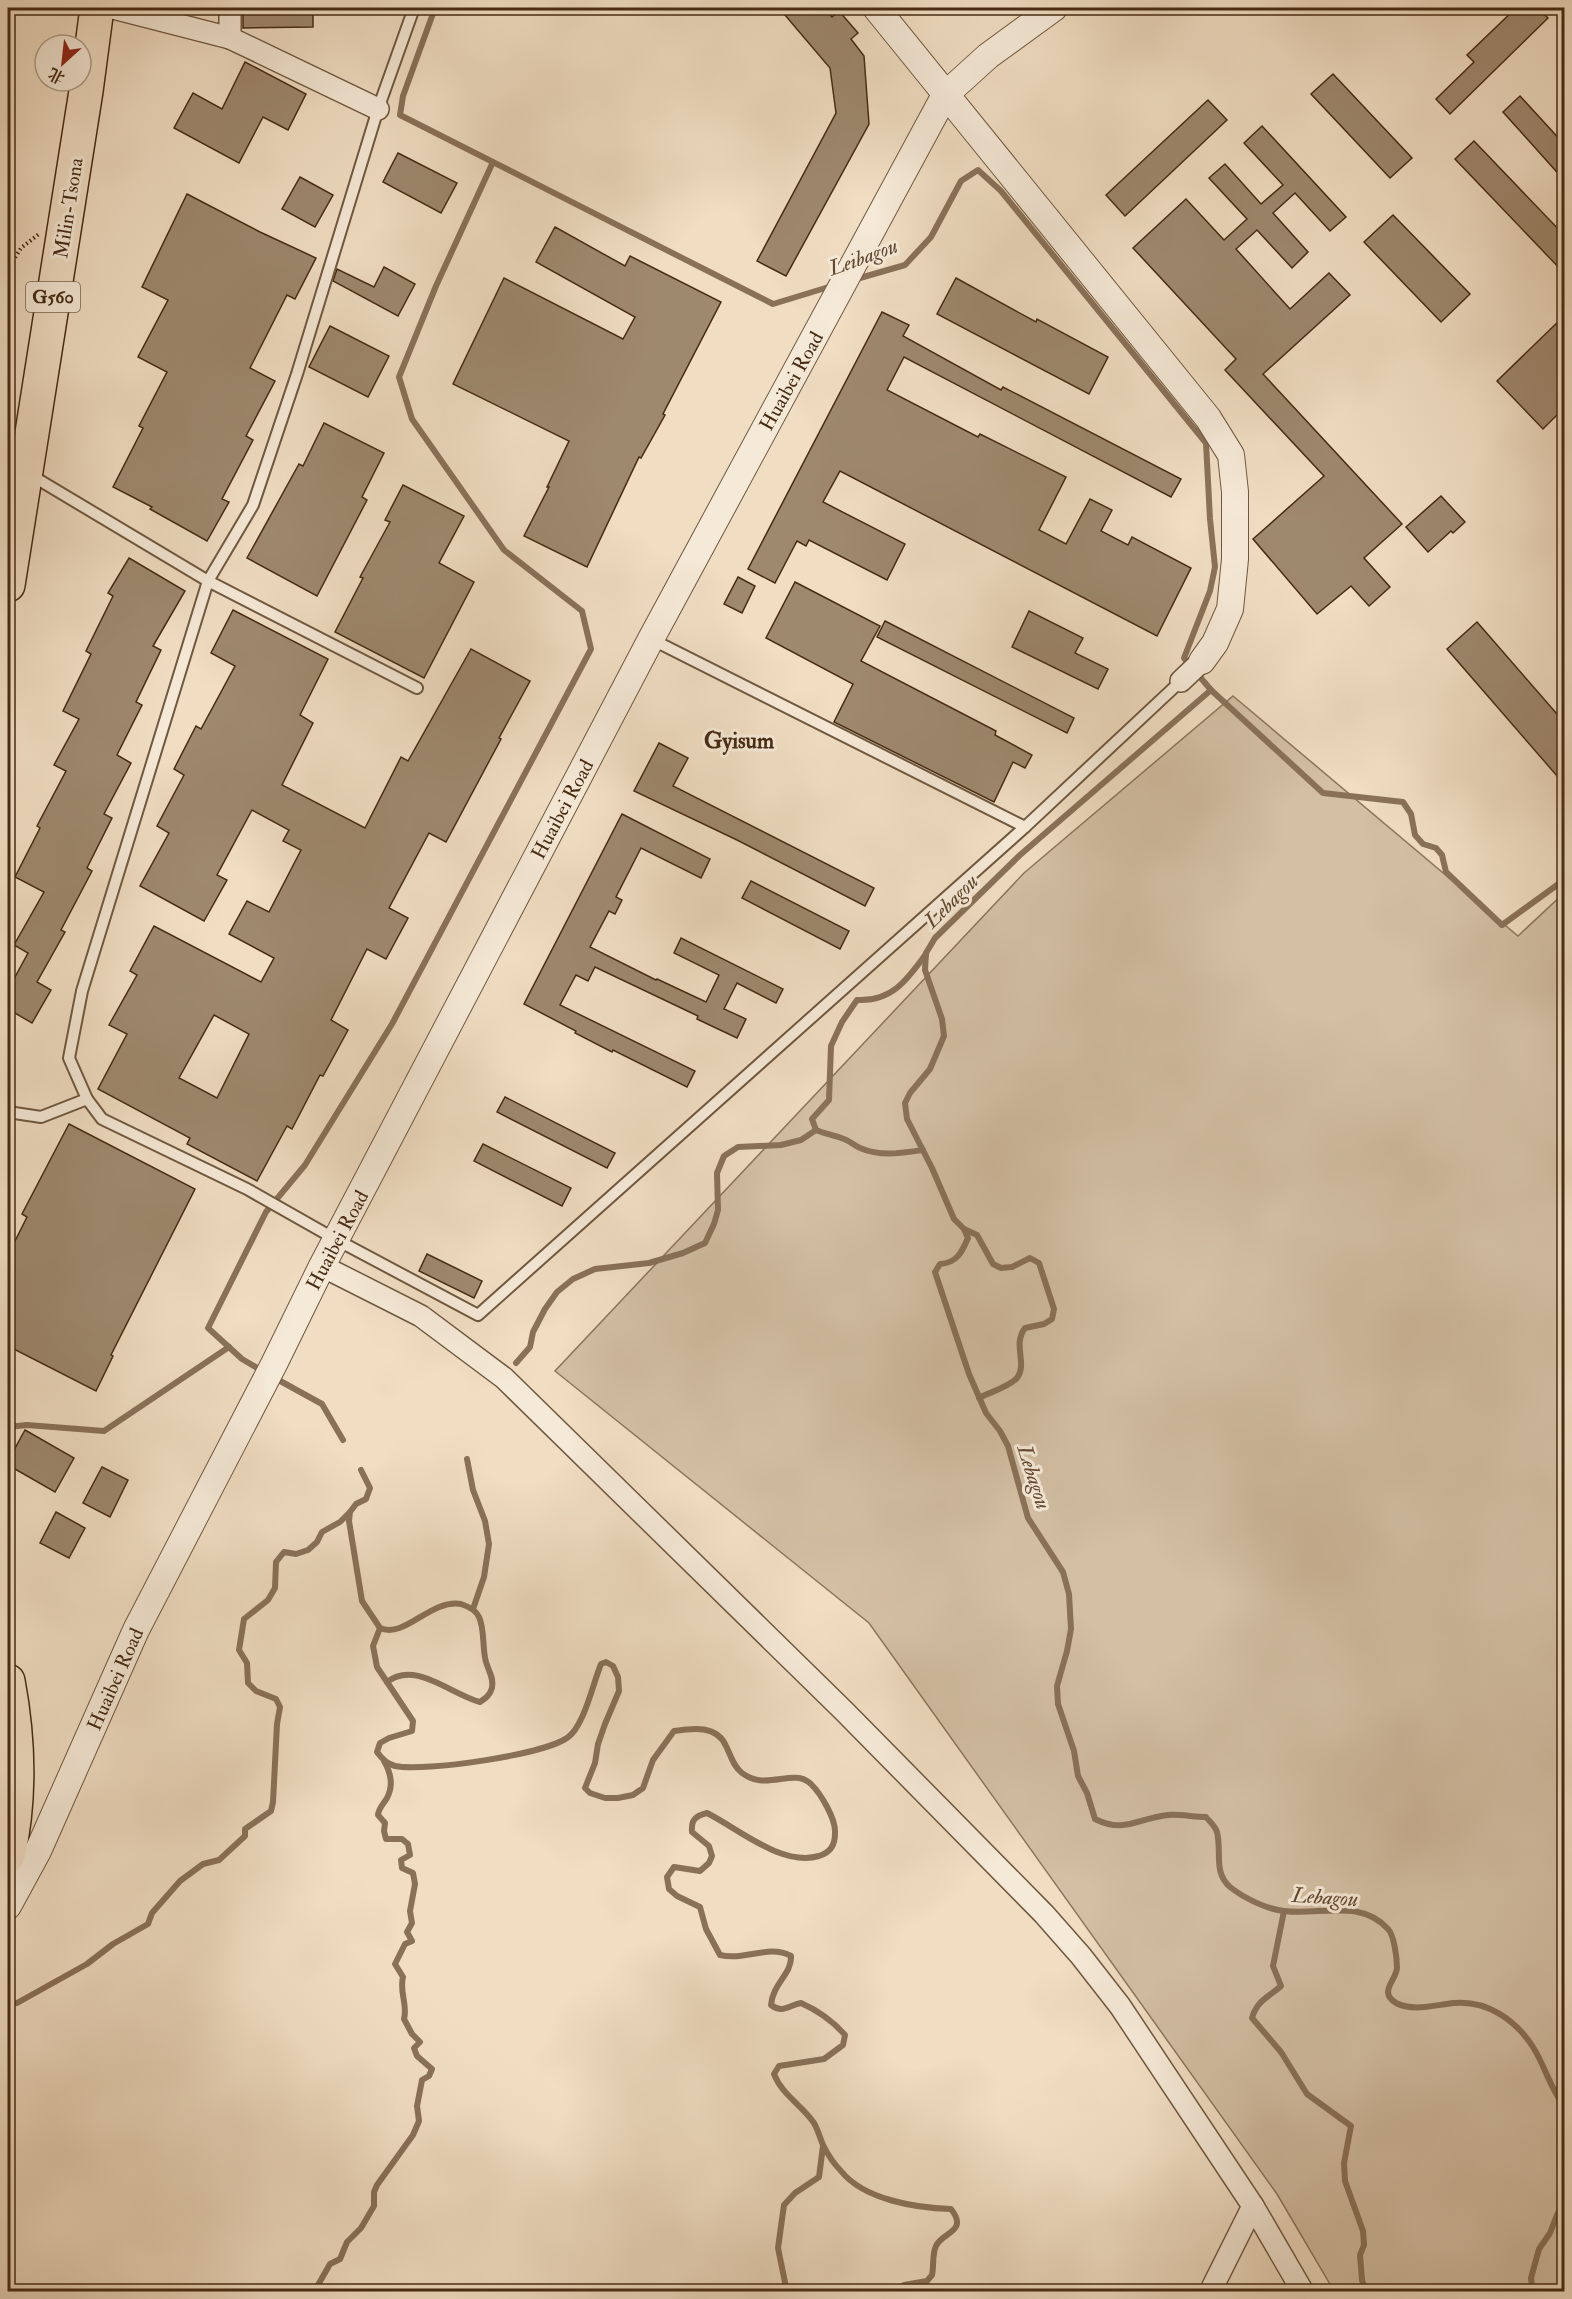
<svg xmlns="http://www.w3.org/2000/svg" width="1572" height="2299" viewBox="0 0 1572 2299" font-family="'IM FELL Double Pica','Noto Serif SC',serif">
	<rect width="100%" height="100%" fill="#f0ddc2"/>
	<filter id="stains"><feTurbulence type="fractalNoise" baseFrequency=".00333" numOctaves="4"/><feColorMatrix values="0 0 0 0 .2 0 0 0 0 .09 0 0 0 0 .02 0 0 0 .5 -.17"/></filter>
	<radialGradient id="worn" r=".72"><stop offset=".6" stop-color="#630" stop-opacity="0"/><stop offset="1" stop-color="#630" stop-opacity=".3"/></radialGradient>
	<polygon fill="#d3bfa4" stroke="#8c755c" stroke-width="1.5" points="1233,696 1518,936 1564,893 1564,2291 1334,2291 1277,2194 869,1623 555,1371 1024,873"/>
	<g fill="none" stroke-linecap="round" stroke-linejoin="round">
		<g stroke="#897158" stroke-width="6">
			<polyline points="435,8 403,96 400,115 773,304 832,286"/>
			<polyline points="853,280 905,265 931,237 961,181 978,170 1001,191 1206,443 1210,519 1215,567 1210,591 1184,658 1211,690 1323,793 1403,802 1411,814 1415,835 1423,844 1436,848 1442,855 1446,872 1502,925 1564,880"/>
			<path d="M1211,690L1020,855L935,938L926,953L925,970L942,1019L944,1036L930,1069L910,1093L905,1103L907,1119L932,1168L954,1219L964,1229L968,1238C962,1252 957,1263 940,1264L935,1272L969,1374L986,1413L1000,1431L1008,1446L1028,1518L1063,1572L1069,1594L1071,1629L1067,1651L1057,1686L1058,1704L1074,1751L1078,1776L1087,1793L1095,1819C1125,1834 1138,1818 1168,1815C1180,1814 1194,1817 1206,1817C1210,1822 1215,1826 1217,1832C1222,1852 1213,1872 1230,1887C1244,1898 1266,1909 1284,1911C1318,1916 1360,1898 1388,1929C1394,1935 1397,1958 1397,1968C1396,1981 1378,1992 1396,2003C1413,2012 1435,2005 1454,2003C1486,2000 1515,2019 1533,2047C1545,2066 1550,2088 1564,2106"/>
			<polyline points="1564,1026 1562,1031 1564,1048"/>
			<path d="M923,1150C902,1153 881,1157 860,1148C855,1146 850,1141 844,1139C834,1135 825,1134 816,1130L812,1119L829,1100L831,1046L842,1022L857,1000C892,1002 908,979 926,954"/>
			<path d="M964,1229L977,1235L993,1264L1001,1268L1012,1267L1030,1258L1039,1263L1054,1309L1052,1319L1044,1324L1025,1328C1012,1345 1028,1363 1017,1378C1009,1387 990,1392 979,1398"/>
			<polyline points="516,1363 530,1347 533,1332 545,1309 557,1292 573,1279 595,1269 649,1263 683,1253 705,1243 714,1224 718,1210 717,1173 724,1156 738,1147 781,1145 801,1140 816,1130"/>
			<polyline points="264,1372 242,1359 208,1328 266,1212 305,1165 392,1024 591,649 582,611 504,550 412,419 399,377 436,286 493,162"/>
			<polyline points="273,1377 322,1404 343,1440"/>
			<polyline points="8,1427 27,1425 104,1431 229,1347"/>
			<polyline points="467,1459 473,1490 485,1521 489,1544 484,1577 473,1609"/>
			<path d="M361,1470L370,1488L366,1499L356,1504L350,1512L349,1521L362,1601L380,1628L373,1646L377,1667L413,1721L412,1731L389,1738L380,1743L377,1752C382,1759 387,1764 395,1766C425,1772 542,1755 567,1738C584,1727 593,1683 601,1664L606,1662L613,1666L618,1677L619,1691L605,1724L598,1744L595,1763L585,1788L590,1793L605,1798H618L633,1795L643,1788L653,1760L674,1731C693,1728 717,1725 726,1746C731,1756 733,1766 742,1773C767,1792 793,1767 811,1784C821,1794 836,1819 835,1833C835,1845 831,1852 819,1856C782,1867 739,1829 707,1813C695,1816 691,1820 692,1832L709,1846L712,1856L709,1863L700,1871L674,1867L667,1877L669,1889L677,1896L700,1907L706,1929L720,1955C744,1961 769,1944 791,1956C792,1974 773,1983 771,2005C783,2014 789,2005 801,2003C819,2011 832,2020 845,2035L843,2045L824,2059L779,2066L774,2074C782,2095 802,2105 814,2123C818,2130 820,2138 823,2145C827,2153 834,2164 841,2171C864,2200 917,2208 951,2209C969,2232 942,2232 936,2246C932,2254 934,2266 932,2275L927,2281L904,2285L902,2292"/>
			<path d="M380,1628C405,1639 430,1599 461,1604C467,1606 476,1610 479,1617C485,1630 482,1648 486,1662C489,1672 494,1678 492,1688C490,1695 486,1698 480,1702C450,1694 415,1660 387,1682"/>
			<path d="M1284,1911L1273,1966L1281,1986C1269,1997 1257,2000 1252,2018L1281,2052L1307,2094L1351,2126L1344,2163L1345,2181L1363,2231L1364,2245L1360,2255L1362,2280L1366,2292"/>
			<polyline points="17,2003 87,1964 113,1944 148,1924 152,1913 180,1881 203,1864 219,1860 245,1836 245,1829 271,1811 273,1802 277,1724 280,1707 276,1699 256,1691 248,1683 247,1663 239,1650 244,1619 268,1600 275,1588 276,1562 284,1552 296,1554 308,1550 317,1542 322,1532 340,1522 349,1513"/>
			<path d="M314,2292L330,2264L340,2259L347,2242L361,2228L374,2206V2192L377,2185L413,2135L419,2121L417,2106L422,2080L429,2076L432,2069L417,2056L414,2048L420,2042L412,2034L404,2019C408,2005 399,1992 403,1977L395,1964L405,1944L412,1941L407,1932L412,1923L410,1911L415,1884L413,1873L402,1868L401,1860L410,1855L408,1844L402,1839H386L384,1831L385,1823L378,1815C379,1807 383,1805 387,1798C394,1785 391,1773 384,1761"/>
			<polyline points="787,2292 778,2248 784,2205 795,2193 819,2177 823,2146"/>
			<polyline points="1533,2292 1531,2278 1539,2249 1550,2233 1557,2215 1564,2202"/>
		</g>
	</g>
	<g fill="#9e886e" stroke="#462b13" stroke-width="1.5" fill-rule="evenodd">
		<polygon points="243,8 313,8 313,27 243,28"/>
		<polygon points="779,8 824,8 832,17 839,11 858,33 851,39 864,56 869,124 786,276 757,261 836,113 830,68"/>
		<polygon points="1516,8 1538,8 1548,18 1450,114 1436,99 1474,62 1467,55"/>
		<polygon points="245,62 306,94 288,130 263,117 239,163 174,128 193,93 222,109"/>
		<polygon points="1333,74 1412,158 1390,178 1311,94"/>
		<polygon points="1520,96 1564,144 1564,180 1503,112"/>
		<polygon points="1208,100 1227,120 1125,216 1106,195"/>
		<polygon points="1262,126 1346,217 1330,231 1295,193 1273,213 1308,252 1292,268 1257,230 1236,249 1290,309 1329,273 1350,295 1263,374 1402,524 1364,558 1390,587 1369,606 1351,586 1317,614 1253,539 1324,476 1225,370 1236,359 1133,248 1186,199 1224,240 1247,219 1209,178 1225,164 1261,204 1283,185 1244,143"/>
		<polygon points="1474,141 1564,235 1564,273 1455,159"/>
		<polygon points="398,153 457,183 441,213 383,182"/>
		<polygon points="300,177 333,195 315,227 282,209"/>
		<polygon points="187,194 260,232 316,258 295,299 287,295 250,368 275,381 246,436 253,440 222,499 229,502 207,541 150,509 152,507 113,487 143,428 139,426 167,372 138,357 168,300 142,287"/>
		<polygon points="1393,215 1470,294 1441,322 1364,242"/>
		<polygon points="555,227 625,266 630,256 721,302 663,414 665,415 641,458 639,457 587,567 524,536 549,487 547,487 569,441 453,384 504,278 623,339 635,317 536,262"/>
		<polygon points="384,267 415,284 398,316 333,281 337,269 374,287"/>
		<polygon points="956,278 1036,322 1037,319 1108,357 1089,394 937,314"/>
		<polygon points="882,312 909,325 903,336 1001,390 1003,387 1181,479 1171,497 904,357 887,390 978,437 980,434 1066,477 1039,530 1066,544 1090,499 1112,510 1101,531 1128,545 1132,537 1191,568 1157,636 840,471 823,502 905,544 887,580 809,540 806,546 797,541 775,583 748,569"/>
		<polygon points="1564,316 1564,408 1543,429 1497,381"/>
		<polygon points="330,326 389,356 368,397 309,367"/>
		<polygon points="324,423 384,453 362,497 367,500 317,596 247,558 299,464 303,466"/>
		<polygon points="403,485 464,516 439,563 474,582 424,678 335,632 363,578 360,577 390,522 385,520"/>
		<polygon points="1441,496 1465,522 1453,533 1451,531 1428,552 1406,527"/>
		<polygon points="129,558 185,591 153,646 161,650 136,702 142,705 117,755 131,763 104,814 112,818 87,868 92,871 61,930 65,932 37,982 51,990 32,1023 8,1009 8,990 28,953 14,945 44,892 15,877 40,828 37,826 66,771 54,765 79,719 63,711 91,654 86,651 113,596 108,593"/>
		<polygon points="738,577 755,586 742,613 724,604"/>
		<polygon points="795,582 880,626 861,661 996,731 995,735 1032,755 1025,768 1013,762 994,802 834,722 853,684 766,638"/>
		<path d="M233,610L328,659L300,715L313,723L282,785L365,828L401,757L408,761L471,649L530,681L499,738L501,739L446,842L429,833L389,908L408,918L386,959L367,949L331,1020L348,1030L323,1076L320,1075L292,1129L287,1126L257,1181L187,1144L190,1138L98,1089L127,1034L109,1025L137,975L130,971L154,926L261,982L274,958L229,934L247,901L269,912L301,850L283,841L289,830L252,810L217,875L227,880L204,921L140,886L169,833L157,826L184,775L174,769L196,726L201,729L235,666L211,653ZM214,1015L249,1034L217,1098L179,1078Z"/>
		<polygon points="1029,611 1083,638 1075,653 1108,669 1098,689 1012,647"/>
		<polygon points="885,621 1074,718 1067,733 877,637"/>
		<polygon points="1477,622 1564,722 1564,784 1447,649"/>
		<polygon points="659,743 688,758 673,786 874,888 865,906 737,840 634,791"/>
		<polygon points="622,814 710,859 701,878 641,848 616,897 622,900 615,914 609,911 590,947 656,980 657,979 706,1002 719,975 674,953 681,938 783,989 776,1003 737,983 724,1009 746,1019 737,1038 697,1019 698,1016 595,967 588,981 576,975 560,1005 695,1071 687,1087 613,1050 612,1052 575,1033 576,1031 524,1004"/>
		<polygon points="751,881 849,931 840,949 742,898"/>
		<polygon points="505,1097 615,1153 607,1168 497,1112"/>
		<polygon points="69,1124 195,1189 111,1355 113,1356 96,1391 8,1346 8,1255 27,1217 22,1214"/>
		<polygon points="483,1144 571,1188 562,1206 474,1161"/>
		<polygon points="427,1254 482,1281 474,1298 419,1271"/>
		<polygon points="25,1430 74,1458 55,1492 8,1465 8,1461"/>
		<polygon points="102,1467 128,1480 110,1517 83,1503"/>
		<polygon points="56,1512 85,1528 69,1558 40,1543"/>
	</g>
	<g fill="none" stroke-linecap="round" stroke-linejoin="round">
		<defs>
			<g id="service">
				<polyline points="414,8 378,109 297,374 253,505 208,581 82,991 69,1058 87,1099 102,1119 247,1189 337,1240 478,1315 1025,827 1181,681"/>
				<polyline points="29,474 208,581 417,688"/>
				<polyline points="651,639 1025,827"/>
				<polyline points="8,1112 41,1117 87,1099"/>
			</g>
			<g id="minor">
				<polyline points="113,8 230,38 378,109"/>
				<polyline points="230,38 230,8"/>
				<polyline points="1181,681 1202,661"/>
				<polyline points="322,1266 421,1316 504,1378 844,1711 1044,1914 1081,1956 1120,2006 1253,2206 1303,2292"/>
				<polyline points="1210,2292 1253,2206"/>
			</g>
			<g id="tertiary">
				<polyline points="876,8 1208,418 1231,455 1235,492 1235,559 1230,609 1215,643 1202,661"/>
				<polyline points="8,1906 38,1851 136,1630 274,1364 322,1266 651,639 945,95 988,56 1054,8"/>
			</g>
			<g id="trunk">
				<polyline points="8,585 86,91 97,8"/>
				<path d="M8,1681C19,1740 21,1797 8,1856"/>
			</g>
		</defs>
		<use href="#service" stroke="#70583f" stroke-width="14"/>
		<use href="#minor" stroke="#70583f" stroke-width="24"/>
		<use href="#tertiary" stroke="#70583f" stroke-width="28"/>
		<use href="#trunk" stroke="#462b13" stroke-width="36"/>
		<polyline stroke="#462b13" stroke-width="4" stroke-dasharray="1.5 3" stroke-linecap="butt" points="8,269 21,248 39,234"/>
		<use href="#service" stroke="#f5e9d7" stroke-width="10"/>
		<use href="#minor" stroke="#f5e9d7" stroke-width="21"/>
		<use href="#tertiary" stroke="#f5e9d7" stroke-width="26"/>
		<use href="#trunk" stroke="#f0ddc2" stroke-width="33"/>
	</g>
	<g text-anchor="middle" stroke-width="6" stroke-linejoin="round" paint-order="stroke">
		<rect fill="#f5e9d7" stroke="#7a644e" stroke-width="1.5" x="26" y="282" width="54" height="30" rx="4.5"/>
		<g font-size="18" font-weight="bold" fill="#462b13">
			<text x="53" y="303">G560</text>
		</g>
		<g font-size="20" fill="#462b13" stroke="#f5e9d7">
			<text transform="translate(68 208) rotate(-81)" y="7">Milin-Tsona</text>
			<text transform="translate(791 381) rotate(-61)" y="7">Huaibei Road</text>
			<text transform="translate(562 809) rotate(-62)" y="7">Huaibei Road</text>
			<text transform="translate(337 1240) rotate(-62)" y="7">Huaibei Road</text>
			<text transform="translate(115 1679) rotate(-66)" y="7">Huaibei Road</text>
		</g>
		<g font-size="21" font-style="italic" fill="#624830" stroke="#f5e9d7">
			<text transform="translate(863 257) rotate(-20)" y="7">Leibagou</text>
			<text transform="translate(951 901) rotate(-45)" y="7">Lebagou</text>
			<text transform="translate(1034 1477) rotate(72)" y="7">Lebagou</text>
			<text transform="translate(1325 1897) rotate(4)" y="7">Lebagou</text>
		</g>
		<g font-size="22" font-weight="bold" fill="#462b13" stroke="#f5e9d7">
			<text x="739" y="748">Gyisum</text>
		</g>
	</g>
	<rect width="1572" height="2299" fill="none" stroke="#f0ddc2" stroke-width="30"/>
	<rect x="9" y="9" width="1554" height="2281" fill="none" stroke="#462b13" stroke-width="3"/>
	<rect x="15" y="15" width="1542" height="2269" fill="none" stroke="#462b13" stroke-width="1.5"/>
	<g transform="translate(63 63) rotate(207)"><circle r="28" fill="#f5e9d7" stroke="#af9d89" stroke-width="1.5"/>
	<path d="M0-4.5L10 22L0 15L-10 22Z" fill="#8f2418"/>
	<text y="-9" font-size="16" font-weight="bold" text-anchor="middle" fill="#462b13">北</text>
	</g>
	<rect width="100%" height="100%" filter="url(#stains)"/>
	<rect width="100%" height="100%" fill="url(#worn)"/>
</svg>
